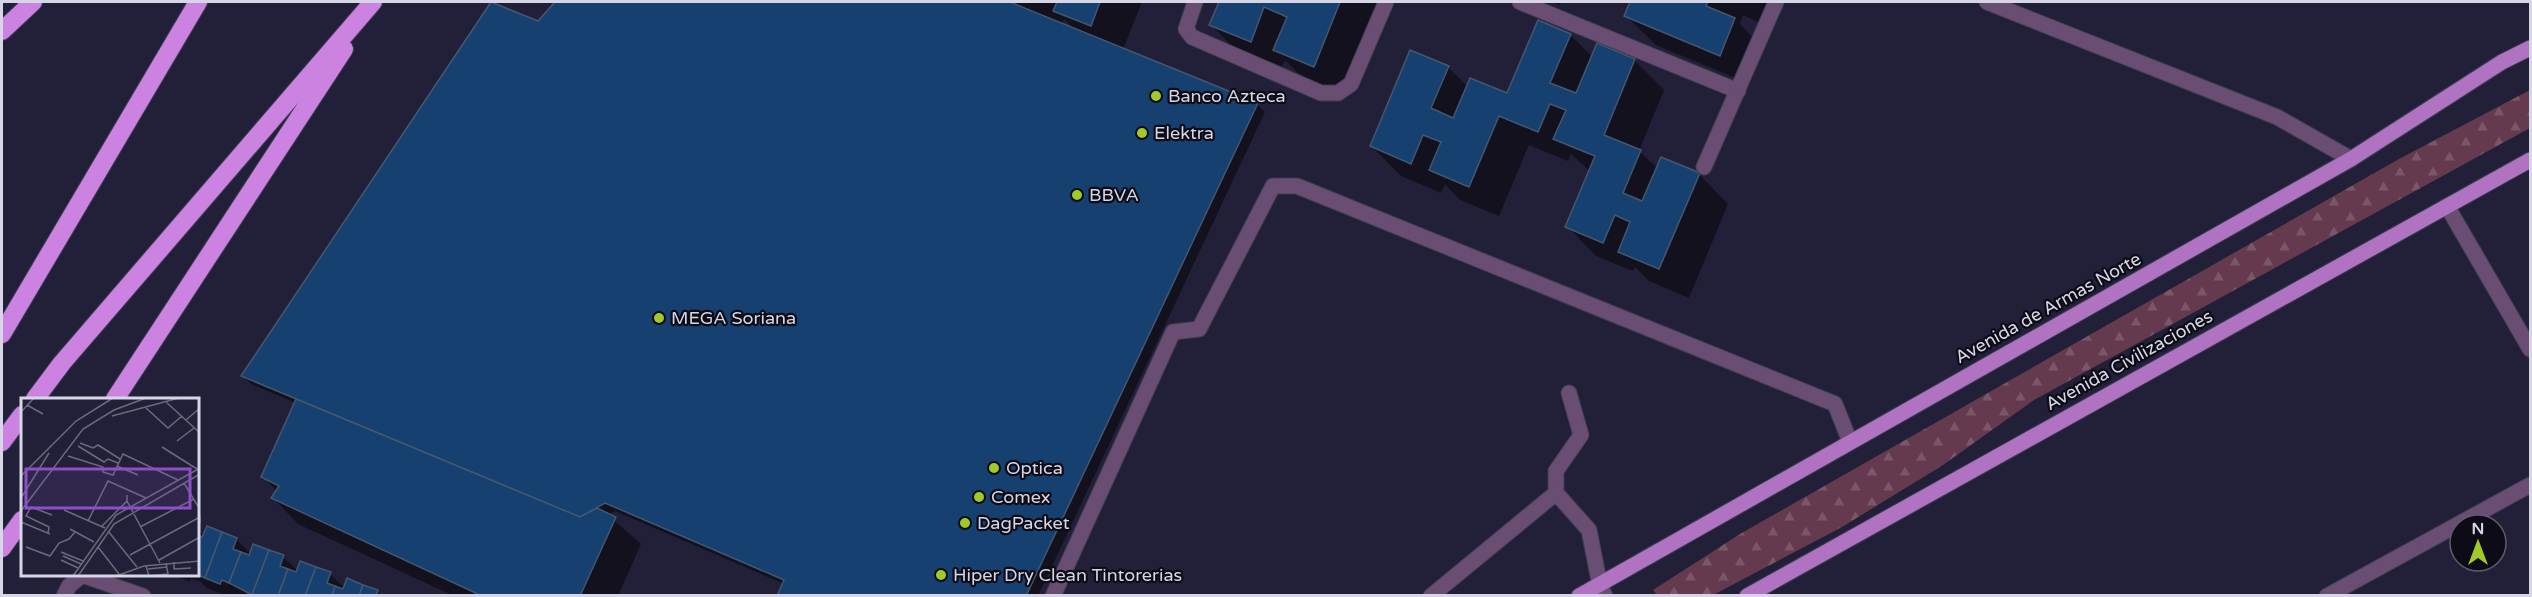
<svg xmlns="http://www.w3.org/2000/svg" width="2532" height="597" viewBox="0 0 2532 597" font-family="'Varela Round',sans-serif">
	<defs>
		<pattern id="forest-firs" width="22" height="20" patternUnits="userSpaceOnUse" patternTransform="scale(1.5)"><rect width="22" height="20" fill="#653a4e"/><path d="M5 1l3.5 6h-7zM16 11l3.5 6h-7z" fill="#7a5668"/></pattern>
	</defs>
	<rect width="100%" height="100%" fill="#222038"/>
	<polygon fill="url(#forest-firs)" points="2530,90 2530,128 2034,400 1943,465 1842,527 1713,595 1657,595 1653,590 1740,534 2399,159"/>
	<g fill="#0007" fill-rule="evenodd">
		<path d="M493,2L538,23L557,2H1142L1123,49L1257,104L1265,112L1038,596H779L784,584L615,511L608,515L641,544L618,596H454L298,524L273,498L277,491L263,477L296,403L251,384L243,376ZM1064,19L1074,29L1062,24Z"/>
		<polygon points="1220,2 1382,2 1343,95 1305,80 1285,60 1280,71 1241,55 1211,25"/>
		<polygon points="1551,2 1561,2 1560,5"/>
		<polygon points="1632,2 1784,2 1773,29 1743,15 1740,24 1764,49 1750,84 1656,45 1626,16"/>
		<polygon points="1570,35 1593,57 1598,45 1635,61 1664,90 1639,151 1658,169 1699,174 1728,204 1689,298 1649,281 1635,267 1633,271 1596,256 1567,226 1590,171 1571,154 1568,161 1529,145 1499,216 1460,200 1445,184 1441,193 1401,176 1371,146 1448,67 1468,87 1508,95"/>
		<polygon points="198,530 204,536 236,539 251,554 283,557 298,571 330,574 345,588 377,591 382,596 227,596 207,588 200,581 191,579 190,582 171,574 198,574"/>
	</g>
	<g fill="#164070" stroke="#44576e" stroke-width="1.5">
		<polygon points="491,2 538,21 555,2 1010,2 1258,103 1026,596 777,596 784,580 605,503 580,517 241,376"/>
		<polygon points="1057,2 1100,2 1091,26 1053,11"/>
		<polygon points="1219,2 1340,2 1314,67 1273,50 1287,17 1264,7 1251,42 1209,25"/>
		<polygon points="1630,2 1708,2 1706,6 1735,18 1720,56 1624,16"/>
		<polygon points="1538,20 1571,34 1550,83 1576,93 1597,43 1635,59 1604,135 1641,150 1623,193 1642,201 1661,157 1700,173 1659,269 1618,252 1630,222 1615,215 1603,243 1565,227 1595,156 1553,139 1566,110 1550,104 1538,132 1499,116 1469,187 1429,170 1441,142 1423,135 1411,164 1370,146 1410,50 1449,66 1431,108 1453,118 1470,78 1507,93"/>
		<polygon points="296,399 580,517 597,508 616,517 580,596 482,596 271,498 279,486 261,477"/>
		<polygon points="207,526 222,532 205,578 196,574 198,535 202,537"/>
		<polygon points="222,532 237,538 233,549 241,552 229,583 222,580 220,584 205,578"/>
		<polygon points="253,544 269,550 252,595 229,583 241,552 249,555"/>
		<polygon points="269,550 284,555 280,566 288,569 278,596 252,595"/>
		<polygon points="300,561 316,567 305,596 278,596 288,569 296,572"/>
		<polygon points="316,567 331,572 327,583 335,586 332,596 305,596"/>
		<polygon points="347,578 363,585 359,596 332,596 335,586 343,589"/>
		<polygon points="363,585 378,590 376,596 359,596"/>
	</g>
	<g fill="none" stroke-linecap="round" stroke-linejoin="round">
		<defs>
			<g id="minor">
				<polyline points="1195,2 1186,29 1192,37 1321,93 1338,93 1351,84 1386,2"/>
				<polyline points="1520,2 1738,91"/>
				<polyline points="1987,2 2277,117 2351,159"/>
				<polyline points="1704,167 1776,2"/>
				<polyline points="2447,206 2530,349"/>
				<polyline points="1569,393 1581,435 1556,471 1556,493 1589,530 1600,586 1605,596"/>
				<polyline points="64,596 69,586 82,575 143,596"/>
				<polyline points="1053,596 1173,332 1199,329 1273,186 1297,186 1835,404 1850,442"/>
				<polyline points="1431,596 1556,493"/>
				<polyline points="2327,596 2530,485"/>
			</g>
			<g id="major">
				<polyline points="1579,596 2351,159 2502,62 2530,48"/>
				<polyline points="1747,596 2530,160"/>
			</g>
			<g id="highway">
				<polyline points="2,31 33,2"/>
				<polyline points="2,334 198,2"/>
				<polyline points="35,399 62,363 373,2"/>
				<polyline points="115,399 344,49"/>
				<polyline points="2,442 22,415"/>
				<polyline points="2,548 22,520"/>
			</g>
		</defs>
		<use href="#minor" stroke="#3f3d54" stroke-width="17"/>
		<use href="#major" stroke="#3f3d54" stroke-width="17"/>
		<use href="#highway" stroke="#3f3d54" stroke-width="20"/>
		<use href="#minor" stroke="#6a4d72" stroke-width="15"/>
		<use href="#major" stroke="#b073c2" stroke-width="15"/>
		<use href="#highway" stroke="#cc82e1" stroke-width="18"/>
	</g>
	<g fill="#a1c92a" stroke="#0c0b16" stroke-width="2">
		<circle cx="1156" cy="96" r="6"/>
		<circle cx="1142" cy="133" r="6"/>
		<circle cx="1077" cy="195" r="6"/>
		<circle cx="659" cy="318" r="6"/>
		<circle cx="994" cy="468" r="6"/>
		<circle cx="979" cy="497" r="6"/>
		<circle cx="965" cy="523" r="6"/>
		<circle cx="941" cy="575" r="6"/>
	</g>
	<g text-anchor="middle" stroke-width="4.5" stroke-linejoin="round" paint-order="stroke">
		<g font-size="18" fill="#d6d6e7" stroke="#0c0b16" text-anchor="start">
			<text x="1168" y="102">Banco Azteca</text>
			<text x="1154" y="139">Elektra</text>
			<text x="1089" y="201">BBVA</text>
			<text x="671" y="324">MEGA Soriana</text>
			<text x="1006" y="474">Optica</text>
			<text x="991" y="503">Comex</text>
			<text x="977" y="529">DagPacket</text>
			<text x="953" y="581">Hiper Dry Clean Tintorerias</text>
		</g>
		<g font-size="18" fill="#d6d6e7" stroke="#0c0b16">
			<text transform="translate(2048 308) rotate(-29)" y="6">Avenida de Armas Norte</text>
			<text transform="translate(2129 360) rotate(-29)" y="6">Avenida Civilizaciones</text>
		</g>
	</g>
	<g transform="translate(21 398)">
		<rect width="178" height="178" fill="#222038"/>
		<path fill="none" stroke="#6a697e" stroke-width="1.5" d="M145,4L179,35M6,7L22,16M125,10L147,30L161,18M0,14L13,0M91,18L158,0M165,22L179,10M156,43L173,30M59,45L72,50L77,47L99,61M57,48L83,64L87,61L97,65M141,49L176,71M47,58L82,69V74L92,77L102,56L157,82M96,68L117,77M0,78L55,23L92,0M163,85L178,110L179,125M106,97V103L139,165M0,100L28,55M43,112L84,130M0,113L62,31L93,12L125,0M67,123L87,83L125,100M0,124L29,136M81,128L106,103M119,129L173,101M49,131L73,144M87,133L116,169M27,135L28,129L5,118L10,109L31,117M5,149L29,158L38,145L48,141L54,134M77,149L98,176M40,154L62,163M109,157L179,119M42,158L60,166M40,162L57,170M138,162L179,139M153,164V171L170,170M125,168L128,178L147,176L145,165M127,171L146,169M52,178L95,117L179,70M57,178L93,126L179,76M95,178L123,168L179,163"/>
		<path fill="#8d4ec7" fill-opacity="0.15" stroke="#8d4ec7" stroke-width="3" d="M5,71H169V110H5Z"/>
		<rect width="178" height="178" fill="none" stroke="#d6d6e7" stroke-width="3"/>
	</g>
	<rect width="2532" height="597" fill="none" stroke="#d6d6e7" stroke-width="6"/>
	<g transform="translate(2478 543)"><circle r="28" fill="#0c0b16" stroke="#5d5c6a" stroke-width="1.5"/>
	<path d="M0-4.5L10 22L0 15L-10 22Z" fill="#a1c92a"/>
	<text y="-9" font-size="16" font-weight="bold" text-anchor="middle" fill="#d6d6e7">N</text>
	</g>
</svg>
